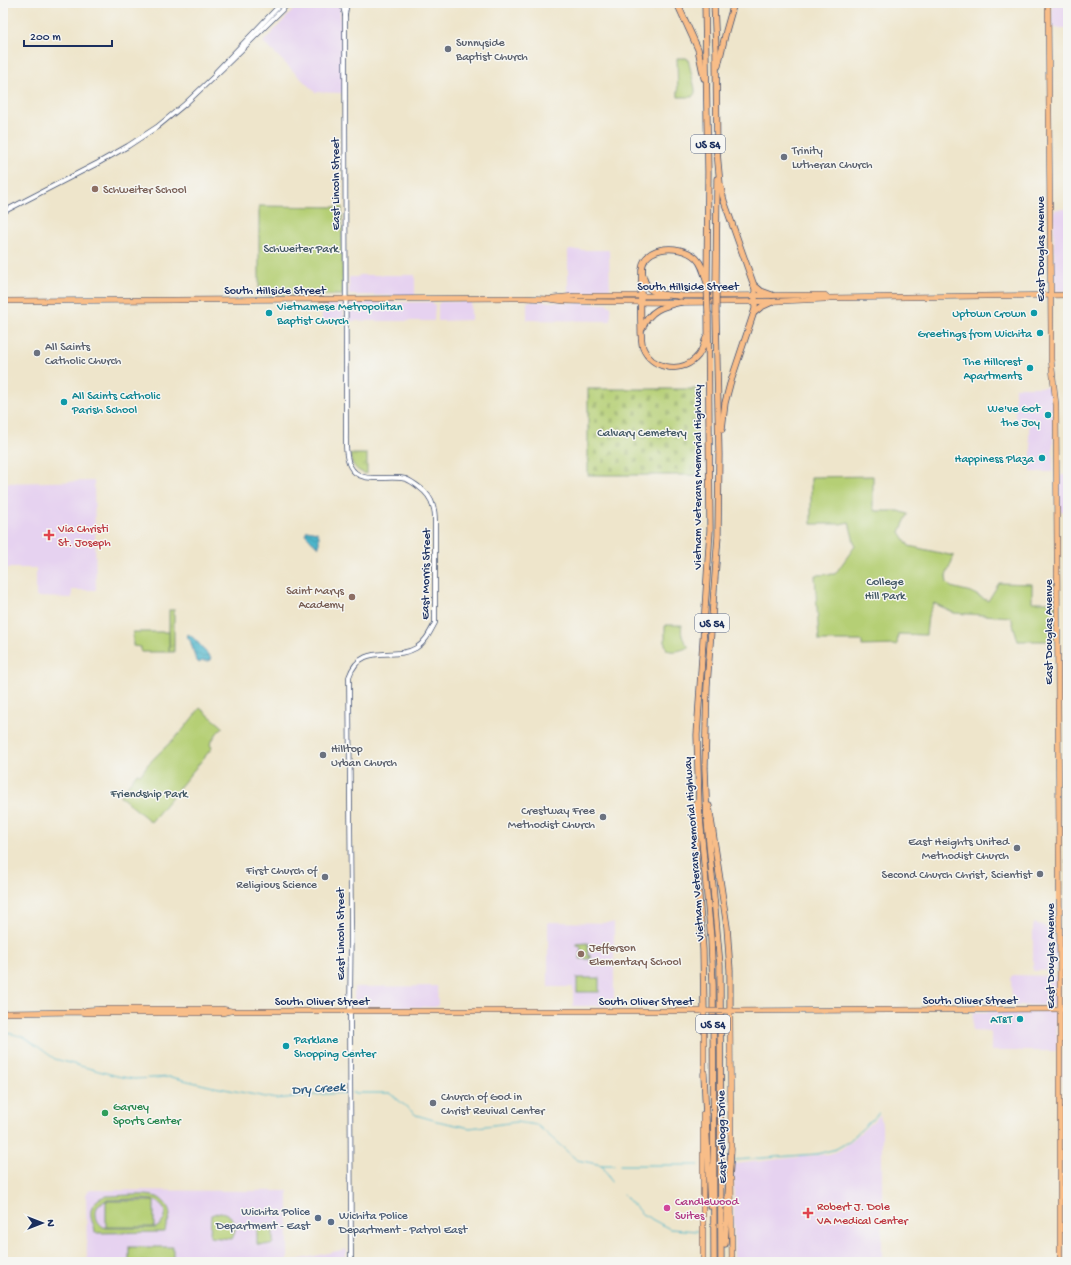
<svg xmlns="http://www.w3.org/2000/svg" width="1071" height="1265" viewBox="0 0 1071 1265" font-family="'Gochi Hand',sans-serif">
	<defs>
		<pattern id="grass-tufts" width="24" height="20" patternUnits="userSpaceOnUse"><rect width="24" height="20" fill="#b5cf75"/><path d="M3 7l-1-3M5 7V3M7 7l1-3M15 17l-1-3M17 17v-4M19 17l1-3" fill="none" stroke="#9bb268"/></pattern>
		<pattern id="cemetery-stones" width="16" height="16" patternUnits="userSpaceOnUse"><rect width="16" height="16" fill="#b5cf75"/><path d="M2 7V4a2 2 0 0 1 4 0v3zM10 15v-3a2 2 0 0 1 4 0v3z" fill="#9bb268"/></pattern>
		<pattern id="water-waves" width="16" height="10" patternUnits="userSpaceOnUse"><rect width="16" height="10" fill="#4db6cb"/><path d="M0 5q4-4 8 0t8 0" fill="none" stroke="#3f94a8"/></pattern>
	</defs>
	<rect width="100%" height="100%" fill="#f6f6f2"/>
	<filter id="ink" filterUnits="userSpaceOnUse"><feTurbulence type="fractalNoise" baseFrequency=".025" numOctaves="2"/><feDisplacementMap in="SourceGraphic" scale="8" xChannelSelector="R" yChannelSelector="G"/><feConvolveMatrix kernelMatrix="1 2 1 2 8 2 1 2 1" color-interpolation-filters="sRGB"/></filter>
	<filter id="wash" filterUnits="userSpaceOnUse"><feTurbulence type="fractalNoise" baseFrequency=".012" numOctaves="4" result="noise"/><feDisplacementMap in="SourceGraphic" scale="16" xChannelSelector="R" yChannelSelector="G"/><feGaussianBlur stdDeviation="0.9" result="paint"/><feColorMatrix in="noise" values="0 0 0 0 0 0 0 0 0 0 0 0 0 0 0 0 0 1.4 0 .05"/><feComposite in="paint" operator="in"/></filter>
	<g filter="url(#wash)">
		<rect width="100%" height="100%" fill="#eee5cb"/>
		<g fill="#e6d2f0">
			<polygon points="300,3 340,3 343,93 315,92 263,42"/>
			<rect x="1052" y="3" width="16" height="25"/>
			<polygon points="1057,209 1068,209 1068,291 1057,291 1055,288 1053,211"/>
			<polygon points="568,250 608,250 609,251 610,293 609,294 568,295"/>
			<polygon points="360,275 415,275 415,296 351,295 349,293 349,277 357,277"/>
			<polygon points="529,301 607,304 611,307 611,321 527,320 527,303"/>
			<polygon points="432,302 435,305 434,321 349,321 349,306 351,303"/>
			<polygon points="441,302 471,302 471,320 438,321 438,304"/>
			<polygon points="322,304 343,305 344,322 322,322"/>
			<polygon points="1017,387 1048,387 1050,388 1053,406 1053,470 1052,472 1031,472 1031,442 1029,442 1029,423 1015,423 1015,388"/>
			<polygon points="1062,475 1068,475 1068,512 1060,511 1060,477"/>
			<polygon points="94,481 96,590 72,590 72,598 36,597 36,568 3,568 3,483"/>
			<polygon points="548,922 614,923 614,1005 611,1006 573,1006 573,987 548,987"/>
			<polygon points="1033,923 1042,925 1049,930 1056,942 1057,965 1056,969 1053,970 1033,971"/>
			<polygon points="1068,969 1068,1005 1066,1006 1064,1004 1063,976 1065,971"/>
			<polygon points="1013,975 1056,976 1057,979 1056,1004 1054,1005 1012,1006 1011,977"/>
			<polygon points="437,986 438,1005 435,1007 359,1007 354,1004 354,987"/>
			<polygon points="1055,1011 1058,1048 1056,1051 991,1051 991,1032 972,1031 973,1012"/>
			<polygon points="1065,1012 1068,1012 1068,1050 1064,1048"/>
			<polygon points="1065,1054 1068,1054 1068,1095 1063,1094 1063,1057"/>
			<polygon points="880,1115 882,1125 882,1262 734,1262 734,1164 829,1154 840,1150 849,1143"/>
			<polygon points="88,1190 288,1191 288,1262 346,1249 346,1262 87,1262 86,1194"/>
		</g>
		<g fill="url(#grass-tufts)" stroke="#687f6a">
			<path d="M350,454H367V474C357,472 351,465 350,454Z"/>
			<rect x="169" y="610" width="5" height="42"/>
		</g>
		<rect fill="url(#cemetery-stones)" stroke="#687f6a" x="588" y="389" width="109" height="86"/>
		<g fill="#b5cf75" stroke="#687f6a" fill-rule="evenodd">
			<polygon points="677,58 686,58 688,59 695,89 695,93 692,97 678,97"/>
			<polygon points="259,206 342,207 343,295 259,295"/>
			<polygon points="873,476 873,507 875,511 899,511 908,514 900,532 909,546 954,556 946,576 947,583 951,587 971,592 988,601 999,583 1032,584 1032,602 1055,602 1055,641 1018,641 1011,617 954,613 934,603 928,616 926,635 898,634 897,645 862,646 862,641 819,641 815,575 835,574 855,546 849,522 840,524 811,524 811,477"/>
			<path d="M665,625H682C680,634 683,641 689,647C682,650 674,653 667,650L665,644Z"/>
			<polygon points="133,632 169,632 169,652 141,652 141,647 133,646"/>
			<polygon points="200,708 223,727 217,733 210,744 212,748 151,822 120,796 137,773 141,774 148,764 182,731"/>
			<polygon points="588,943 588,955 591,956 591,959 580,959 581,947 577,946 576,944"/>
			<rect x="577" y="978" width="22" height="14"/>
			<path d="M106,1196C119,1196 146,1193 157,1197C164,1200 169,1207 170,1214C170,1221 165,1225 165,1232L95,1233C95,1225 92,1224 91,1217C89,1207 96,1198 106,1196ZM107,1200C117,1200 149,1198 156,1201C161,1203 165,1208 165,1213C166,1220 161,1224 156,1228H106C96,1225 93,1212 99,1204Z"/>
			<rect x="106" y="1201" width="48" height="26"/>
			<path d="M220,1212C234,1214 239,1226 232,1239L210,1237L211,1215Z"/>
			<polygon points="269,1225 273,1226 273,1243 271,1245 257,1244 257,1231 259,1227"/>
			<rect x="129" y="1247" width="44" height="15"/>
		</g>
		<g fill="url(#water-waves)" stroke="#347294">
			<path d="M307,530L317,532L319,536V547C313,544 310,538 305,534Z"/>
			<path d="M188,634C198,640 203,650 211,658L209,661H202L199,663L196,660L190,640L187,638Z"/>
		</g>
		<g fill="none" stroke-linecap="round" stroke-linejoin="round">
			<g stroke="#4db6cb" stroke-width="1">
				<polyline points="4,1032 24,1037 55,1059 117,1076 134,1079 171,1077 209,1086 276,1099 325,1094 349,1093"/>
				<polyline points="352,1093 390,1093 416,1115 437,1121 470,1128 516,1122 537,1125 577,1160 602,1165 614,1165"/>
				<polyline points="735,1160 817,1154 836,1149 848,1142 879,1113"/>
				<polyline points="602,1165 611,1181"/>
				<polyline points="620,1165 699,1165"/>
				<polyline points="623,1194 642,1214 670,1229 698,1231"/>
			</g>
		</g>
	</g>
	<g filter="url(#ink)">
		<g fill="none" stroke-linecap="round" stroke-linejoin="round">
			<defs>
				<g id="minor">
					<path d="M342,3L345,15L346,432C346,443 345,456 350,466C360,486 388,474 406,479C411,481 415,484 419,487C426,492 431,498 433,506C435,511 435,516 435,521V623C430,632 426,642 416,648C393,662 361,641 349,677L351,922L350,1011L351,1262"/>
					<polyline points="345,15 347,3"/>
					<polyline points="216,72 282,3"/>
					<polyline points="3,212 98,163 128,146 157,127 185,104 223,68 289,3"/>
				</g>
				<g id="major">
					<polyline points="1048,3 1051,334 1051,359 1056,405 1060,993 1060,1262"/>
					<polyline points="677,296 825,295 828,298"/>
					<polyline points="553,298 575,296 665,296"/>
					<path d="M3,301L524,298L548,299L564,301C651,303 738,304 825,299L828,298L1068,295"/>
					<polyline points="727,1011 1068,1009"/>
					<polyline points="730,1011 731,1153"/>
					<polyline points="81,1012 87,1010 104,1009 222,1009 231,1011 707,1011"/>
					<polyline points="3,1013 81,1012 86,1013 222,1013 230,1011"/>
					<polyline points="704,1078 704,1011"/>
					<polyline points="731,1179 732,1262"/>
					<polyline points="703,1262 703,1114"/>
				</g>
				<g id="highway">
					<polyline points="677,3 698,49 704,78"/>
					<polyline points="705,3 708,172 707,285"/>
					<polyline points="714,3 716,50 717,155"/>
					<polyline points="718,66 726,31 734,3"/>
					<polyline points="717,152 720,184 724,201 753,283 755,289 755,309 730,384 725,403 722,429"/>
					<path d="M642,270C641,289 640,307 641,326C641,333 641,341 643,348C651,368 679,374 695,359C701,354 704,345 706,337"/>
					<polyline points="716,285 717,179"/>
					<polyline points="754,285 761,291 772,295"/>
					<path d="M680,296C672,295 661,296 653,291C647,288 645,283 643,276C636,246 679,242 696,258C702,264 704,272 706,280"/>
					<polyline points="755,312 761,307 772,302"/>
					<polyline points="708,313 710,530 697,735 699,807 711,939 713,985 714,1262"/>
					<polyline points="716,314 719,455 718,536 707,686 705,768 707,820 720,965 721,1262"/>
					<path d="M642,329C649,310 663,306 681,302"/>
					<polyline points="696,804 696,857 703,950 704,1011"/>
					<polyline points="709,806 727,927 730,970 730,1011"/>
					<polyline points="704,1074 710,1206"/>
					<polyline points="725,1244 731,1149"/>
				</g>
			</defs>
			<use href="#minor" stroke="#3b4a6e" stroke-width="5.5"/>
			<use href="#major" stroke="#3b4a6e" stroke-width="6"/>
			<use href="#highway" stroke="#3b4a6e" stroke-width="7"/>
			<use href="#minor" stroke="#fff" stroke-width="4"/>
			<use href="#major" stroke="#f8bd88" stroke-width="5"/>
			<use href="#highway" stroke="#f8bd88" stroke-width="5.5"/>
			<defs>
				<g id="major-bridge">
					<polyline points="709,1011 726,1011"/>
					<polyline points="709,1020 714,1018 725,1020"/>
				</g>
				<g id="highway-bridge">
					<polyline points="707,285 708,313"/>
					<polyline points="716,285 716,314"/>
				</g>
			</defs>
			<use href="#major-bridge" stroke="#3b4a6e" stroke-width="6" stroke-linecap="butt"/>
			<use href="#highway-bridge" stroke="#3b4a6e" stroke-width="7" stroke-linecap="butt"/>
			<use href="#major-bridge" stroke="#f8bd88" stroke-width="5"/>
			<use href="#highway-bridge" stroke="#f8bd88" stroke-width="5.5"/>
		</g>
	</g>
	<g fill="#6b7280" stroke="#f6f6f2" stroke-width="1.5">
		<circle cx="448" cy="49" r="4"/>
		<circle cx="784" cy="157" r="4"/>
		<circle cx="37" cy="353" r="4"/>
		<circle cx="323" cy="755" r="4"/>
		<circle cx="603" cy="817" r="4"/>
		<circle cx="1017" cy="848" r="4"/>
		<circle cx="1040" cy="874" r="4"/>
		<circle cx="325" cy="877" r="4"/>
		<circle cx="433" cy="1103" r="4"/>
	</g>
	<g fill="#8d6e63" stroke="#f6f6f2" stroke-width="1.5">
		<circle cx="95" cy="189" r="4"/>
		<circle cx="352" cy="597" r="4"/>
		<circle cx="581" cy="954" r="4"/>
	</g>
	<g fill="#0f9aa8" stroke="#f6f6f2" stroke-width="1.5">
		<circle cx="269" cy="313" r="4"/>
		<circle cx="1034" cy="313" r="4"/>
		<circle cx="1040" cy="333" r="4"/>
		<circle cx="1030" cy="368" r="4"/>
		<circle cx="64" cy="402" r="4"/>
		<circle cx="1048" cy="415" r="4"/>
		<circle cx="1042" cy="458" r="4"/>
		<circle cx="1020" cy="1019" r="4"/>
		<circle cx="286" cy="1046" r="4"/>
	</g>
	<g fill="#e0444e" stroke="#f6f6f2" stroke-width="1.5">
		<path d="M47 529h4v4h4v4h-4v4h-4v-4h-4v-4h4z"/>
		<path d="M806 1207h4v4h4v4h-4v4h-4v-4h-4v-4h4z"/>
	</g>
	<circle fill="#2e9e5b" stroke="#f6f6f2" stroke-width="1.5" cx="105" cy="1113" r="4"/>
	<circle fill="#d1479c" stroke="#f6f6f2" stroke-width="1.5" cx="667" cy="1208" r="4"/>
	<g fill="#5c6f8a" stroke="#f6f6f2" stroke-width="1.5">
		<circle cx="318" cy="1218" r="4"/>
		<circle cx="331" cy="1222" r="4"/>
	</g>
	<g text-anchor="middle" stroke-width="3" stroke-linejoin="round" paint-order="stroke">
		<g fill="#f6f6f2" stroke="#5d6b8a" stroke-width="1">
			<rect x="691" y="135" width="34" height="18" rx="3"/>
			<rect x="695" y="614" width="34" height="18" rx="3"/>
			<rect x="696" y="1015" width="34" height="18" rx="3"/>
		</g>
		<g font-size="11" font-weight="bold" fill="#1b2f5e">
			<text x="708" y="148">US 54</text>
			<text x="712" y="627">US 54</text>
			<text x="713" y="1028">US 54</text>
		</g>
		<g font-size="12" fill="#5b616d" stroke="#f6f6f2" text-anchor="start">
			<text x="456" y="46">Sunnyside<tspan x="456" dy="14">Baptist Church</tspan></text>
			<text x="792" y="154">Trinity<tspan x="792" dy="14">Lutheran Church</tspan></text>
			<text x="45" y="350">All Saints<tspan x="45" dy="14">Catholic Church</tspan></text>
			<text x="331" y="752">Hilltop<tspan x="331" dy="14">Urban Church</tspan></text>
			<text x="595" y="814" text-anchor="end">Crestway Free<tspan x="595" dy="14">Methodist Church</tspan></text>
			<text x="1009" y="845" text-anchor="end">East Heights United<tspan x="1009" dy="14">Methodist Church</tspan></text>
			<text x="317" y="874" text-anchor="end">First Church of<tspan x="317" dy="14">Religious Science</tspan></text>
			<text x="1032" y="878" text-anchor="end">Second Church Christ, Scientist</text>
			<text x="441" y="1100">Church of God in<tspan x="441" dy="14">Christ Revival Center</tspan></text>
		</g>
		<g font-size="12" fill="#1b2f5e" stroke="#f6f6f2">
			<text transform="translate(335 184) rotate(-90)" y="4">East Lincoln Street</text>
			<text transform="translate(1040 249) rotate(-90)" y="4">East Douglas Avenue</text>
			<text x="688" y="290">South Hillside Street</text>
			<text x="275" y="294">South Hillside Street</text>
			<text transform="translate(697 477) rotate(-90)" y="4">Vietnam Veterans Memorial Highway</text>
			<text transform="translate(425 574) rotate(-89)" y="4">East Morris Street</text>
			<text transform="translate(1048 632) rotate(-90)" y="4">East Douglas Avenue</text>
			<text transform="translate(693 849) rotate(-94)" y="4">Vietnam Veterans Memorial Highway</text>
			<text transform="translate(340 934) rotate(-90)" y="4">East Lincoln Street</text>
			<text transform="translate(1050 956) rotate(-90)" y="4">East Douglas Avenue</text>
			<text x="970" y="1004">South Oliver Street</text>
			<text x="322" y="1005">South Oliver Street</text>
			<text x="646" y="1005">South Oliver Street</text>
			<text transform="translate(721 1137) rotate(-91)" y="4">East Kellogg Drive</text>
		</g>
		<g font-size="12" fill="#785e54" stroke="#f6f6f2" text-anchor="start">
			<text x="103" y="193">Schweiter School</text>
			<text x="344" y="594" text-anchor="end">Saint Marys<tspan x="344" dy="14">Academy</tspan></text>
			<text x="589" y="951">Jefferson<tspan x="589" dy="14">Elementary School</tspan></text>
		</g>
		<g font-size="12" fill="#425764" stroke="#f6f6f2">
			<text x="301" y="252">Schweiter Park</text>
			<text x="642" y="436">Calvary Cemetery</text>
			<text x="885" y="585">College<tspan x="885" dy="14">Hill Park</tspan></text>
			<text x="149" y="797">Friendship Park</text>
		</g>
		<g font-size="12" fill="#0d838f" stroke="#f6f6f2" text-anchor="end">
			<text x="277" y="310" text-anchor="start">Vietnamese Metropolitan<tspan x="277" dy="14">Baptist Church</tspan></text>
			<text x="1026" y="317">Uptown Crown</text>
			<text x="1032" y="337">Greetings from Wichita</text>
			<text x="1022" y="365">The Hillcrest<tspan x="1022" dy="14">Apartments</tspan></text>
			<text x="72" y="399" text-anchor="start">All Saints Catholic<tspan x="72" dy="14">Parish School</tspan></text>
			<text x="1040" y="412">We've Got<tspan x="1040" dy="14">the Joy</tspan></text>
			<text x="1034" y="462">Happiness Plaza</text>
			<text x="1012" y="1023">AT&amp;T</text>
			<text x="294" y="1043" text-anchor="start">Parklane<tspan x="294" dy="14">Shopping Center</tspan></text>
		</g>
		<g font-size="12" fill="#be3a42" stroke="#f6f6f2" text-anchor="start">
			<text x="58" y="532">Via Christi<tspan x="58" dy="14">St. Joseph</tspan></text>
			<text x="817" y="1210">Robert J. Dole<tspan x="817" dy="14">VA Medical Center</tspan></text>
		</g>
		<g font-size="12" fill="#27864d" stroke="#f6f6f2" text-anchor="start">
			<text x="113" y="1110">Garvey<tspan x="113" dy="14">Sports Center</tspan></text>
		</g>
		<g font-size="12" fill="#b23c85" stroke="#f6f6f2" text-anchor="start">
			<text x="675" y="1205">Candlewood<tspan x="675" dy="14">Suites</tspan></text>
		</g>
		<g font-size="12" fill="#4e5e75" stroke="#f6f6f2" text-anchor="end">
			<text x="310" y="1215">Wichita Police<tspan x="310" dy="14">Department - East</tspan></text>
			<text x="339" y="1219" text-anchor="start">Wichita Police<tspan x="339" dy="14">Department - Patrol East</tspan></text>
		</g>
		<g font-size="13" font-style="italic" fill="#2a587f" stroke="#f6f6f2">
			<text transform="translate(318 1087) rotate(-4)" y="5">Dry Creek</text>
		</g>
	</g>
	<rect width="1071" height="1265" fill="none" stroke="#f6f6f2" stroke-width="16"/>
	<g transform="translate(42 1223) rotate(90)" stroke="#f6f6f2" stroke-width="3" paint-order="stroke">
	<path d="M0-3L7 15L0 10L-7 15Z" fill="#1b2f5e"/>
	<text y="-6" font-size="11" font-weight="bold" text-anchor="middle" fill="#1b2f5e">N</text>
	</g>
	<path d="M24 40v6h88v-6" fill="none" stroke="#1b2f5e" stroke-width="2"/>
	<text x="30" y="40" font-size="12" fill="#1b2f5e" stroke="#f6f6f2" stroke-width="3" paint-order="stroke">200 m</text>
</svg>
